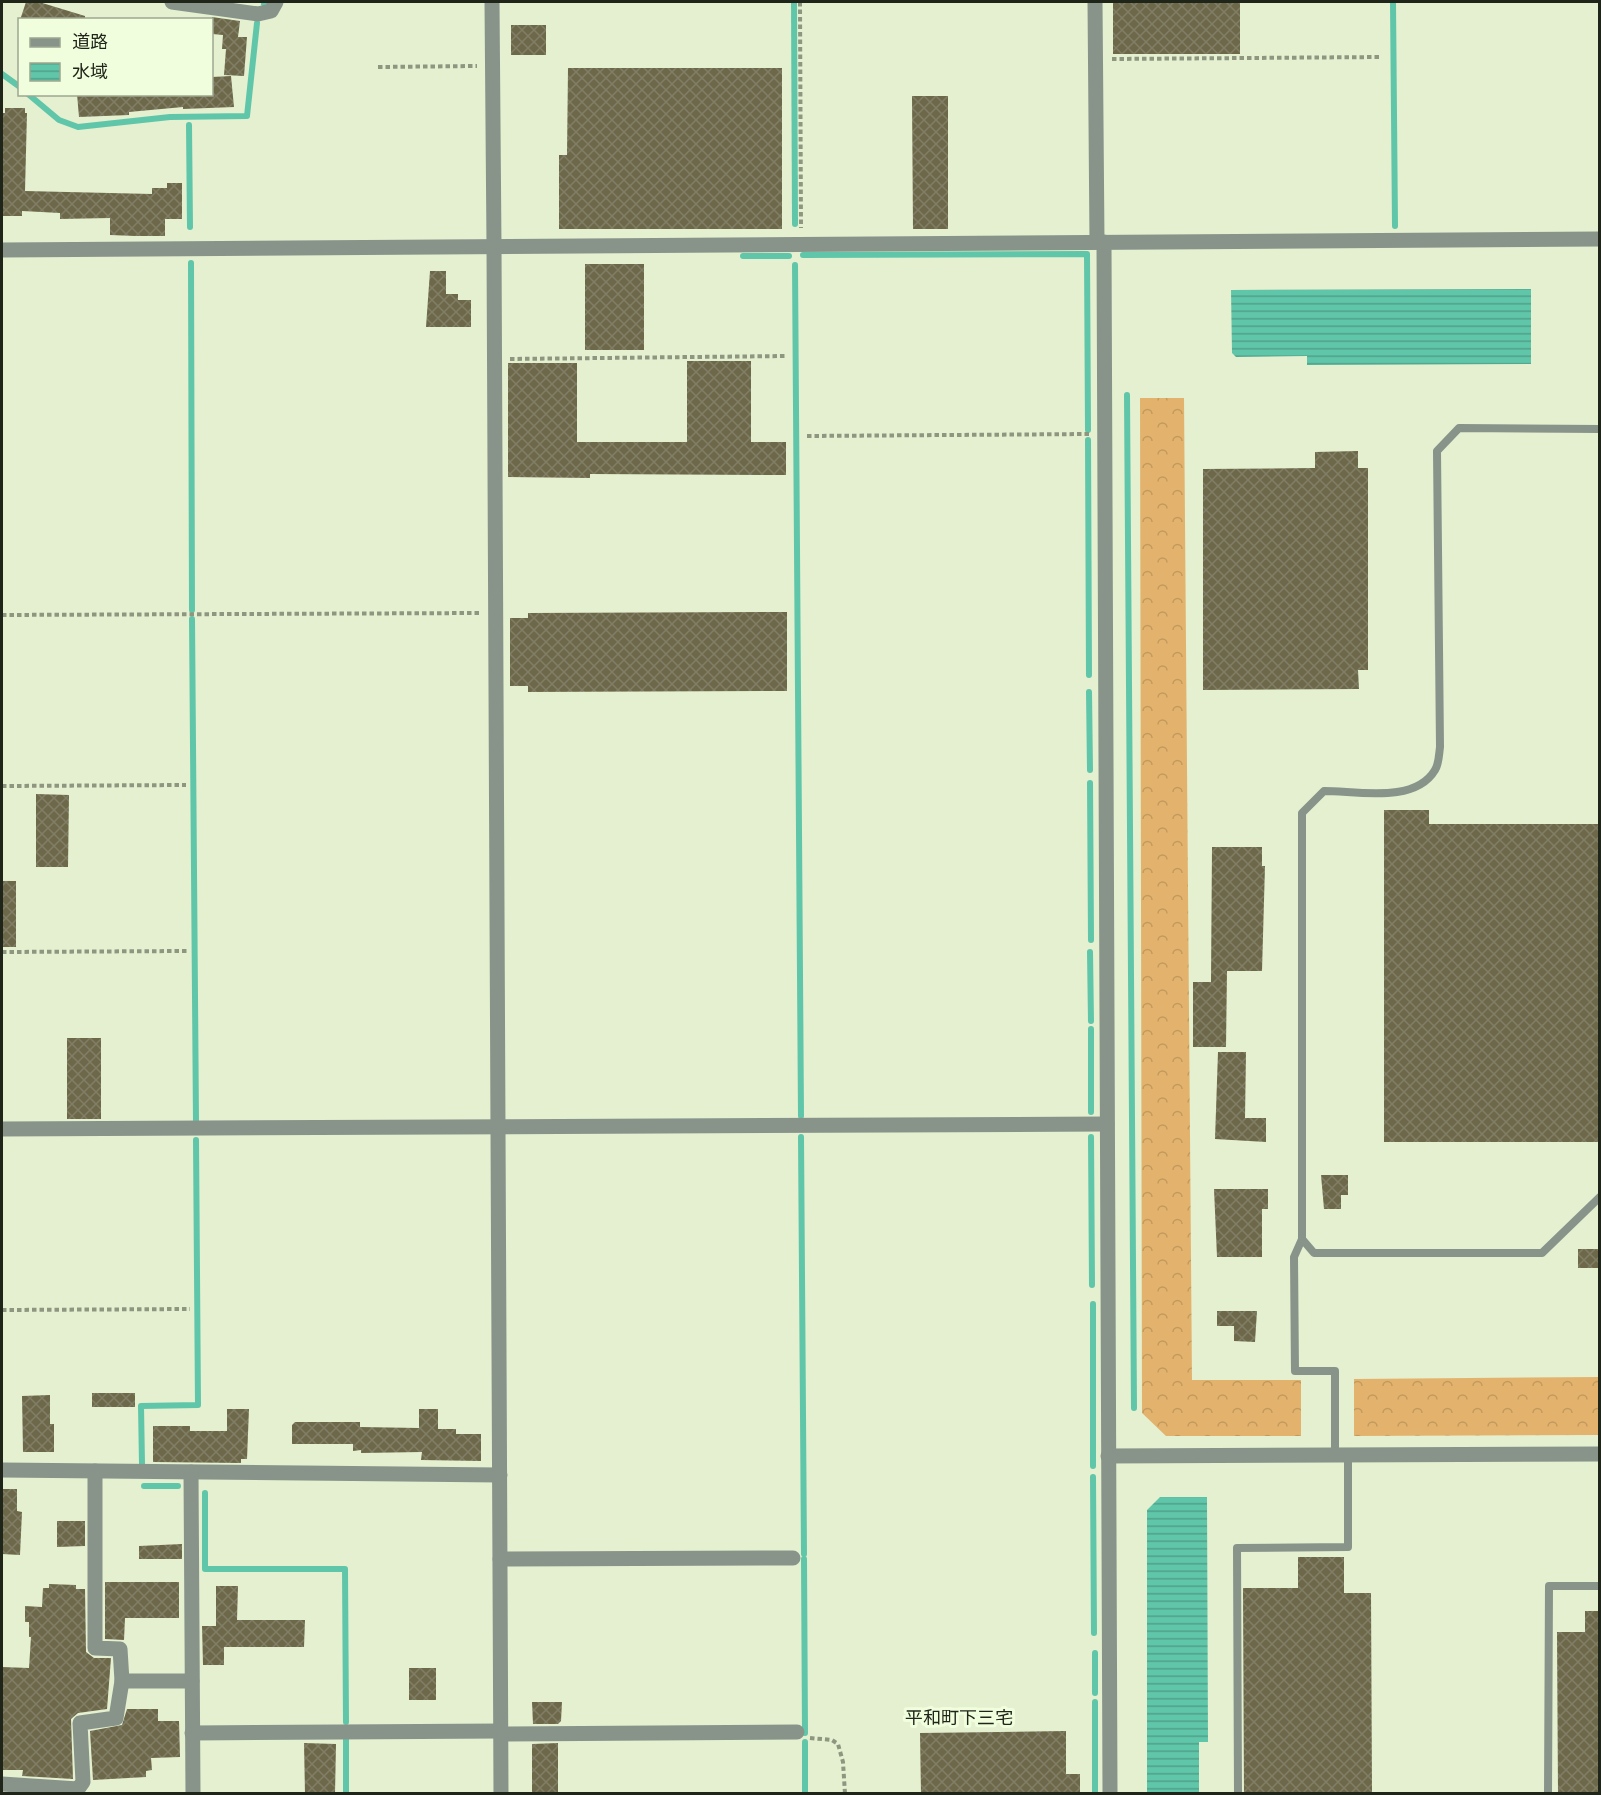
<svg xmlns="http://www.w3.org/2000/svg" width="1601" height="1795" viewBox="0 0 1601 1795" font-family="'Asap Condensed','Noto Sans JP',sans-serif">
	<defs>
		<pattern id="forest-crowns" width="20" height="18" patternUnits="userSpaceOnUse" patternTransform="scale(1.5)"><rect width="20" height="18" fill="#e3b36d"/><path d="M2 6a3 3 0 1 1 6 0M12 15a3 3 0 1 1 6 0" fill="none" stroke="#c29a5e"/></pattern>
		<pattern id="water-rules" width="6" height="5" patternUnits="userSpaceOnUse" patternTransform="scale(1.5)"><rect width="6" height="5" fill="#60c6a9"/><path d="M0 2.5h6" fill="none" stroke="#4fa189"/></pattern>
		<pattern id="building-cross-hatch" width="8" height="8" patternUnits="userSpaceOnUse" patternTransform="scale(1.5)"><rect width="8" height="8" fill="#6d684a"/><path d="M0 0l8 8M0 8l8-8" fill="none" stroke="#817e66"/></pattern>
	</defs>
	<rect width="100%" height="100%" fill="#e4f0d0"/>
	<g fill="url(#forest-crowns)">
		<polygon points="1140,398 1184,398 1192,1380 1301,1380 1301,1436 1166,1436 1142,1413"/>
		<polygon points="1599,1377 1599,1435 1354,1436 1354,1379"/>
	</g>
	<g fill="url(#water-rules)">
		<polygon points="1531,289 1531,364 1307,365 1307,356 1236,357 1232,353 1231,290"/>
		<polygon points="1160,1497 1207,1497 1208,1742 1199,1742 1199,1793 1147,1793 1147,1510"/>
	</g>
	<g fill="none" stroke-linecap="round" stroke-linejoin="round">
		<g stroke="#60c6a9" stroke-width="6">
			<polyline points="794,2 795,224"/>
			<polyline points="1393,2 1395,226"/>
			<polyline points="264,4 265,2"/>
			<polyline points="2,74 20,87"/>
			<polyline points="28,94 59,120 78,127 170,117 247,116 257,23"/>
			<polyline points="189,125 190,227"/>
			<polyline points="803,255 1087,254 1088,430"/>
			<polyline points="743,256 789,256"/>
			<polyline points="191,263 192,610"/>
			<polyline points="795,265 801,1116"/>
			<polyline points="1127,395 1134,1408"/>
			<polyline points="1088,440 1089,675"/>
			<polyline points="192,619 196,1121"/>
			<polyline points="1089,692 1090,770"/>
			<polyline points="1090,783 1091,940"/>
			<polyline points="1090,952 1091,1021"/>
			<polyline points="1091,1029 1091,1112"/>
			<polyline points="801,1137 804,1554"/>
			<polyline points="1091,1137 1092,1285"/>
			<polyline points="1093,1304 1093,1466"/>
			<polyline points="142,1464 141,1406 198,1405 196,1140"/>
			<polyline points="1093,1477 1094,1633"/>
			<polyline points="144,1486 178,1486"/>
			<polyline points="205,1493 205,1569 345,1569 346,1722"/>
			<polyline points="804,1559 805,1733"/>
			<polyline points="1095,1653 1095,1693"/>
			<polyline points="1095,1702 1095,1794"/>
			<polyline points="346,1738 346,1794"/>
			<polyline points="805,1742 805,1794"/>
		</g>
	</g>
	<g fill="url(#building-cross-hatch)">
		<polygon points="26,2 39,2 85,16 85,20 20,20"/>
		<rect x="1113" y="2" width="127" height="52"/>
		<polygon points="212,17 240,21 238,37 247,37 244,76 224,75 226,49 222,49 223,35 212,34"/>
		<rect x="511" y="25" width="35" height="30"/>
		<polygon points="568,68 782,68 782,229 559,229 559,155 567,155"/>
		<polygon points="231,76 234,107 183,109 183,107 129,112 129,115 79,117 77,94 212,94 212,77"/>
		<polygon points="912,96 948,96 948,229 913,229"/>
		<polygon points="5,108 25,108 25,113 27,113 25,191 152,194 152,188 167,188 167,183 182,183 182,219 165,219 165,236 135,236 110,235 110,218 60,219 60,213 22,211 22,216 2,216 2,113 5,113"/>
		<rect x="585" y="264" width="59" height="86"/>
		<polygon points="430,271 446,271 446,294 458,294 458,300 471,300 471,327 426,327"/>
		<polygon points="687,361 751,361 751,442 786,442 786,475 590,474 590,478 508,477 508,363 577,363 577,442 687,442"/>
		<polygon points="1358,451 1358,468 1368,468 1368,670 1358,670 1359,689 1203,690 1203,469 1315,468 1315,452"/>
		<polygon points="787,612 787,691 528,692 528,686 510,686 510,618 528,618 528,613"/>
		<polygon points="36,794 69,795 68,867 36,867"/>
		<polygon points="1384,810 1429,810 1429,824 1599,824 1599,1142 1384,1142"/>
		<polygon points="1212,847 1262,847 1262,866 1265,866 1262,971 1227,971 1226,1047 1193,1047 1193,982 1211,982"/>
		<rect x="2" y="881" width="14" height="66"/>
		<rect x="67" y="1038" width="34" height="81"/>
		<polygon points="1218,1052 1246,1052 1245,1118 1266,1118 1266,1142 1215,1139"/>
		<polygon points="1321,1175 1348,1175 1348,1195 1341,1195 1341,1209 1324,1209"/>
		<polygon points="1214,1189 1268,1189 1268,1209 1262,1209 1262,1257 1217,1257"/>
		<rect x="1578" y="1249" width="21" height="19"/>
		<polygon points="1217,1311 1257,1311 1255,1342 1234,1341 1234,1326 1217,1326"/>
		<rect x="92" y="1393" width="43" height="14"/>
		<polygon points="50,1395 50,1424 54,1424 54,1452 23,1452 22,1396"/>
		<polygon points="227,1409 249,1409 247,1459 241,1459 241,1463 153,1462 153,1426 190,1426 190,1431 227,1431"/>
		<polygon points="419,1409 438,1409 438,1429 456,1429 456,1434 481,1434 481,1461 421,1460 422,1452 361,1453 361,1450 353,1451 353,1444 292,1444 292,1425 295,1422 360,1422 360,1427 419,1428"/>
		<polygon points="2,1489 17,1489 17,1511 22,1512 20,1555 2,1554"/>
		<polygon points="57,1521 85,1521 85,1546 57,1547"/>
		<polygon points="182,1544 182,1559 139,1559 139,1546"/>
		<polygon points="1298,1557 1344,1557 1344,1593 1371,1593 1372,1794 1244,1794 1243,1588 1298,1588"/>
		<polygon points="105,1582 179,1582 179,1618 125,1618 124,1640 105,1639"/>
		<polygon points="49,1584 76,1585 76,1589 85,1589 86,1652 94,1658 111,1658 107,1709 78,1713 71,1719 73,1779 22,1776 23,1770 2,1770 2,1667 29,1668 31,1637 29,1637 29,1622 25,1622 25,1606 42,1607 43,1588 49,1588"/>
		<polygon points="216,1586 238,1586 237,1620 305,1620 304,1647 224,1647 224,1665 203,1665 202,1626 216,1626"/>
		<polygon points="1585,1611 1599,1611 1599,1794 1558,1794 1557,1632 1585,1632"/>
		<rect x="409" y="1668" width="27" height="32"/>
		<polygon points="532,1702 562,1702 561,1721 558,1724 533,1724"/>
		<polygon points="127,1709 158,1709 158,1721 179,1721 180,1757 151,1758 152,1770 146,1771 146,1777 93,1780 90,1731 122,1725"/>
		<polygon points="1066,1731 1066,1774 1080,1774 1080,1794 921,1794 920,1733"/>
		<polygon points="304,1743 336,1744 335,1794 305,1794"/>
		<polygon points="558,1743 558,1794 532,1794 532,1744"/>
	</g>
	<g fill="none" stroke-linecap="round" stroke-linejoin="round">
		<g stroke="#8e967f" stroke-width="4" stroke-dasharray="4.5 3" stroke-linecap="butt">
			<polyline points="800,2 801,228"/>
			<polyline points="1112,59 1381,57"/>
			<polyline points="378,67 477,66"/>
			<polyline points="510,359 785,356"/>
			<polyline points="807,436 1091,434"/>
			<polyline points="2,615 480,613"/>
			<polyline points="2,786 186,785"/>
			<polyline points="2,952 187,951"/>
			<polyline points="2,1310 190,1309"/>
			<polyline points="810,1738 832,1740 838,1744 843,1762 845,1794"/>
		</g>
		<g stroke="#88948a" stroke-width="8">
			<path d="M1600,429L1459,428L1437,451L1440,747C1439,754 1439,764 1435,770C1415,804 1357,791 1324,791L1302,813V1239L1314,1253H1542L1600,1197"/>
			<polyline points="1302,1239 1294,1257 1295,1371 1335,1371 1335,1455"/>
			<polyline points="1238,1794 1237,1548 1348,1547 1348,1455"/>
			<polyline points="1548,1794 1549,1586 1600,1586"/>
		</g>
		<g stroke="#88948a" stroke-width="15">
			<polyline points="172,2 258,14 271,11 276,2"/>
			<polyline points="492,2 494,246"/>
			<polyline points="1095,2 1097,242"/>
			<polyline points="2,1129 1107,1124"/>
			<polyline points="2,1470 500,1475"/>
			<polyline points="95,1471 95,1648 120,1649 122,1681 192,1681"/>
			<polyline points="191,1472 193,1794"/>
			<polyline points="500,1559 793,1558"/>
			<polyline points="192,1733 501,1731"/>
			<polyline points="501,1734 797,1732"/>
			<polyline points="2,1784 78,1789 83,1782 80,1723 116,1718 122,1681"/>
		</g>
		<g stroke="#88948a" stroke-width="15">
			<polyline points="1104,242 1110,1794"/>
			<polyline points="494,246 501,1794"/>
			<polyline points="2,250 1600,239"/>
			<polyline points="1108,1456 1600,1454"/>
		</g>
	</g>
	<g text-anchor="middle" stroke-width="6" stroke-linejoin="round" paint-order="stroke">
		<g font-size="18" fill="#202519" stroke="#f1fedd">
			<text x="959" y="1724">平和町下三宅</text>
		</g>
	</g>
	<rect width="1601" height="1795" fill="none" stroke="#202519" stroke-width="6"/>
	<rect x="18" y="18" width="195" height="78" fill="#f1fedd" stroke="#9da78f" stroke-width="1.5"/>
	<rect x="30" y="38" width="30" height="9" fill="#88948a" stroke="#9da78f" stroke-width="1.5"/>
	<text x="72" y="48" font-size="18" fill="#202519">道路</text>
	<rect x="30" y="63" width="30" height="18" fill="url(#water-rules)" stroke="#9da78f" stroke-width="1.5"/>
	<text x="72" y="78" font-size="18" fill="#202519">水域</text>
</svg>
